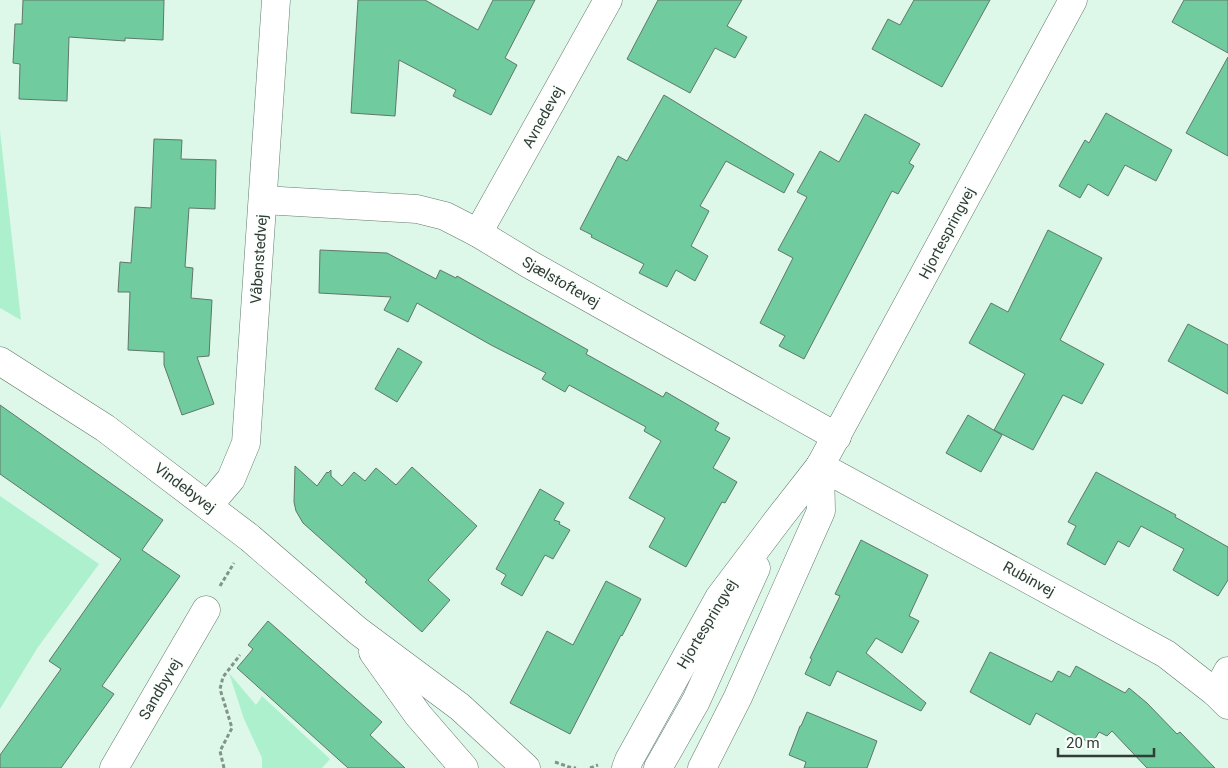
<svg xmlns="http://www.w3.org/2000/svg" width="1228" height="768" viewBox="0 0 1228 768" font-family="Roboto,sans-serif">
	<rect width="100%" height="100%" fill="#ddf8e9"/>
	<g fill="#adf0cd">
		<polygon points="0,131 21,320 0,308"/>
		<polygon points="0,496 99,564 38,647 0,709"/>
		<polygon points="229,673 256,705 262,696 330,759 322,768 262,768 262,758 244,719"/>
	</g>
	<g fill="#70cb9f" stroke="#60776a">
		<polygon points="23,0 164,0 163,40 125,38 125,41 69,37 67,101 19,99 20,64 13,63 15,24 22,24"/>
		<polygon points="358,0 425,0 478,30 493,0 535,0 505,58 517,65 491,115 453,96 456,90 399,60 395,116 351,113"/>
		<polygon points="658,0 742,0 727,26 747,37 735,58 715,48 690,93 627,59"/>
		<polygon points="914,0 990,0 942,87 872,49 888,19 900,25"/>
		<polygon points="1184,0 1228,0 1228,53 1172,22"/>
		<polygon points="1228,57 1228,156 1186,133"/>
		<polygon points="664,95 794,174 784,193 726,161 700,206 709,211 691,246 708,256 695,281 676,270 667,287 639,273 644,264 591,237 592,235 580,229 618,156 627,161"/>
		<polygon points="1106,113 1172,150 1156,181 1125,165 1108,196 1088,184 1080,198 1059,186 1085,140 1089,143"/>
		<polygon points="865,114 920,144 909,163 914,166 898,194 892,191 804,359 779,346 785,336 760,323 793,258 778,250 807,197 797,192 820,151 839,162"/>
		<polygon points="154,139 182,140 181,159 216,160 215,209 189,208 185,267 193,268 191,298 212,300 209,356 197,357 214,404 182,415 164,365 164,352 128,350 130,292 118,292 120,262 131,263 135,207 151,208"/>
		<polygon points="1048,230 1102,258 1060,340 1104,364 1082,404 1063,395 1033,450 994,430 1025,374 969,343 991,303 1008,312"/>
		<polygon points="320,250 387,253 436,279 440,270 456,278 457,276 588,350 586,354 663,397 666,392 719,423 715,430 730,438 713,468 737,482 725,503 722,502 686,567 649,547 665,518 629,498 661,441 644,431 646,427 569,385 565,392 542,379 546,373 491,345 417,303 408,322 384,310 391,297 319,293"/>
		<polygon points="1188,324 1228,345 1228,394 1168,361"/>
		<polygon points="398,348 422,362 397,402 375,389"/>
		<polygon points="0,405 163,520 142,550 180,576 102,686 114,694 61,768 0,768 0,755 61,669 49,661 121,559 0,474"/>
		<polygon points="968,415 1002,435 981,472 946,453"/>
		<polygon points="295,466 317,486 327,472 328,473 331,470 331,476 342,486 354,472 365,481 376,468 396,485 412,467 477,526 428,580 450,600 422,632 365,582 367,580 303,523 296,511 294,502"/>
		<polygon points="1096,472 1176,515 1175,517 1228,547 1228,580 1218,596 1173,570 1184,549 1141,526 1129,547 1118,541 1105,565 1067,544 1076,526 1068,522"/>
		<polygon points="540,489 564,503 554,520 560,522 559,524 570,530 553,559 545,555 522,596 501,584 506,575 496,569"/>
		<polygon points="861,540 928,575 909,616 919,621 902,653 876,638 866,653 926,703 921,711 837,671 830,686 805,674 812,659 810,658 840,596 835,594"/>
		<polygon points="606,581 641,599 622,636 621,635 570,734 510,703 547,631 573,645"/>
		<polygon points="268,621 382,722 370,735 405,768 348,768 237,668 253,649 248,645"/>
		<polygon points="990,652 1052,682 1058,671 1070,677 1076,666 1125,693 1129,688 1147,703 1177,734 1180,732 1215,768 1147,768 1112,731 1107,736 1099,732 1092,744 1036,713 1030,725 970,692"/>
		<polygon points="807,712 877,741 867,768 804,768 806,762 789,755 800,726 801,726"/>
	</g>
	<g fill="none" stroke-linecap="round" stroke-linejoin="round">
		<defs>
			<g id="minor">
				<polyline points="263,200 417,209 445,216 478,233 529,264 837,437"/>
				<polyline points="478,233 608,0"/>
				<polyline points="820,466 1166,654 1216,693 1228,705"/>
				<polyline points="208,506 231,479 246,443 276,0"/>
				<polyline points="1216,693 1228,671"/>
				<polyline points="114,768 206,610"/>
			</g>
			<g id="tertiary">
				<polyline points="0,361 105,428 250,538 358,631 460,707 526,768"/>
				<polyline points="373,652 418,715 464,768"/>
				<polyline points="626,768 629,760 719,598 777,521 820,466 1073,0"/>
				<polyline points="658,768 696,701 756,568"/>
				<polyline points="702,768 738,697 821,511 820,466"/>
			</g>
		</defs>
		<use href="#minor" stroke="#637a6d" stroke-width="29"/>
		<use href="#tertiary" stroke="#637a6d" stroke-width="29"/>
		<g stroke="#82948a" stroke-width="3" stroke-dasharray="4 2.5" stroke-linecap="butt">
			<polyline points="220,586 234,563"/>
			<polyline points="555,762 569,767 576,768"/>
			<polyline points="224,768 220,751 232,728 220,689 223,677 240,655"/>
			<polyline points="590,768 598,765"/>
		</g>
		<use href="#minor" stroke="#fff" stroke-width="28"/>
		<use href="#tertiary" stroke="#fff" stroke-width="28"/>
	</g>
	<g text-anchor="middle" stroke-width="4" stroke-linejoin="round" paint-order="stroke">
		<g font-size="15" fill="#323c36" stroke="#fafffc">
			<text transform="translate(543 117) rotate(-61)" y="5">Avnedevej</text>
			<text transform="translate(947 233) rotate(-62)" y="5">Hjortespringvej</text>
			<text transform="translate(259 259) rotate(-86)" y="5">Våbenstedvej</text>
			<text transform="translate(561 282) rotate(30)" y="5">Sjælstoftevej</text>
			<text transform="translate(185 488) rotate(37)" y="5">Vindebyvej</text>
			<text transform="translate(1029 579) rotate(29)" y="5">Rubinvej</text>
			<text transform="translate(707 624) rotate(-59)" y="5">Hjortespringvej</text>
			<text transform="translate(160 689) rotate(-60)" y="5">Sandbyvej</text>
		</g>
	</g>
	<path d="M1058 748v8h96v-8" fill="none" stroke="#323c36" stroke-width="2.5"/>
	<text x="1066" y="748" font-size="15" fill="#323c36" stroke="#fafffc" stroke-width="4" paint-order="stroke">20 m</text>
</svg>
